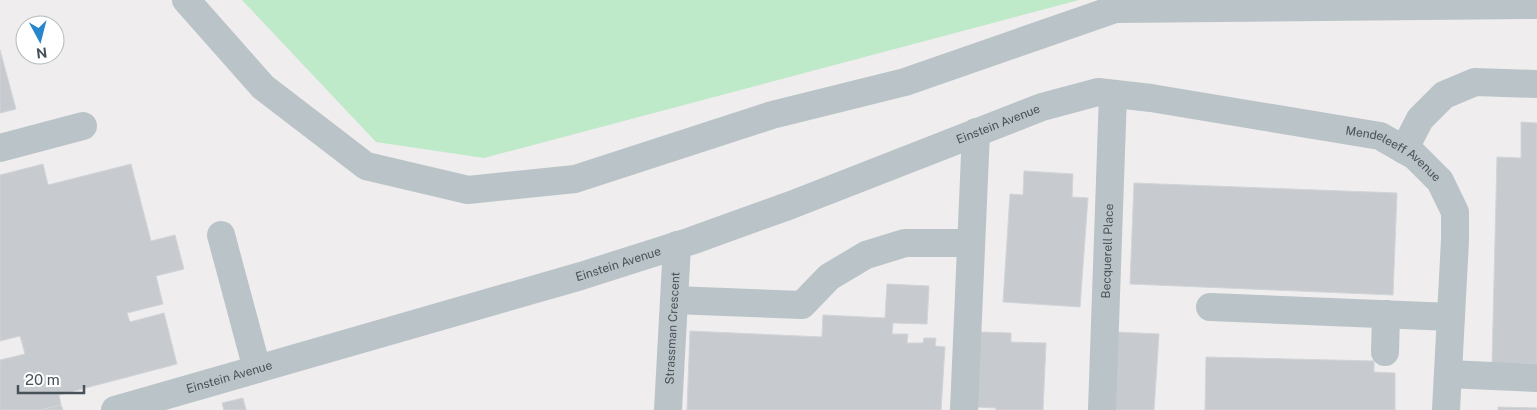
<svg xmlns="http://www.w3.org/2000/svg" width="1537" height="410" viewBox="0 0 1537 410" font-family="'Public Sans',sans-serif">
	<rect width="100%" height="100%" fill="#efeded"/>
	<polygon fill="#beeac9" points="242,0 1079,0 484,158 376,142"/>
	<g fill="#c7cbcf" stroke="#d1d4d8">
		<polygon points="0,50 16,109 0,113"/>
		<polygon points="1521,122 1537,123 1537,364 1492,363 1497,157 1521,158"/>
		<polygon points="43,164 48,185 131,164 151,241 175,235 184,269 156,276 163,304 127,313 130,322 164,313 177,364 59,395 61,405 40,410 0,410 0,360 25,354 20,336 0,341 0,175"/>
		<polygon points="1024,171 1073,174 1072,197 1088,198 1080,307 1003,302 1010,194 1023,195"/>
		<polygon points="1134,183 1397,193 1393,295 1130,284"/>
		<polygon points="887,284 929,286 927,324 893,323 892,334 908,334 907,343 923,343 924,338 936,338 935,346 945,347 941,410 687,410 690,331 822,337 823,315 885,318"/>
		<polygon points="980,332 1011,333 1011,342 1046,343 1043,410 996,410 996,408 977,407"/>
		<polygon points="1115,332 1159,334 1154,410 1111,410"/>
		<polygon points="1206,357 1374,361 1374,372 1395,373 1395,410 1205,410"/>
		<polygon points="243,398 246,410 224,410 222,403"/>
		<polygon points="61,405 63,410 40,410"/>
		<polygon points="1498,407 1537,408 1537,410 1498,410"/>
	</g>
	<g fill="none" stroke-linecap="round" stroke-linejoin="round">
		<g stroke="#b9c3c8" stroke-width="28">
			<polyline points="186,0 263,87 366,166 468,190 575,179 772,115 905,82 1115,9 1537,5"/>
			<polyline points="0,148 83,126"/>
			<polyline points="1404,150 1420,119 1444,95 1475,82 1537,84"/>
			<polyline points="221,235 257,369"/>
			<polyline points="674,300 802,305 829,277 866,255 905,243 971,243"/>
			<polyline points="1210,307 1451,317"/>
			<polyline points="1385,352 1386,314"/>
			<polyline points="1448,374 1537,378"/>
			<path id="s1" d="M115,410L581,276L691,241L791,205L1042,107L1098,92L1151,98L1380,136L1415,156L1440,181L1455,212V240L1446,410"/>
			<path id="s2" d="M668,410L677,245"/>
			<polyline points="964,410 976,132"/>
			<path id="s3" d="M1102,410L1113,94"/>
		</g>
	</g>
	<g text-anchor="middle" stroke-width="4.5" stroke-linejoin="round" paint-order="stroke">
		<g font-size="12" fill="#475258" stroke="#fff">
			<text dy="4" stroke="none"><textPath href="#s1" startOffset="929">Einstein Avenue</textPath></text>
			<text dy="4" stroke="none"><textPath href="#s1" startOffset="1339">Mendeleeff Avenue</textPath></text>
			<text dy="4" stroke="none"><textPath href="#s3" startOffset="159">Becquerell Place</textPath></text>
			<text dy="4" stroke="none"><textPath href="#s1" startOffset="524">Einstein Avenue</textPath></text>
			<text dy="4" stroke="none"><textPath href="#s2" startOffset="82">Strassman Crescent</textPath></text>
			<text dy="4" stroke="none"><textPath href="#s1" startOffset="119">Einstein Avenue</textPath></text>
		</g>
	</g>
	<g transform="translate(40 40) rotate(173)"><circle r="24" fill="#ffffff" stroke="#b5babc"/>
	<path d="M0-4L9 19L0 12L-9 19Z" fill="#2986cd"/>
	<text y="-8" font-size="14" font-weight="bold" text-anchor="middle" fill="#475258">N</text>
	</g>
	<path d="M18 385v8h66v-8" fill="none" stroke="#475258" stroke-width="2.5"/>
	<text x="25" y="385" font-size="15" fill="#475258" stroke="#ffffff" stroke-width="4" paint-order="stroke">20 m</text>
</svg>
